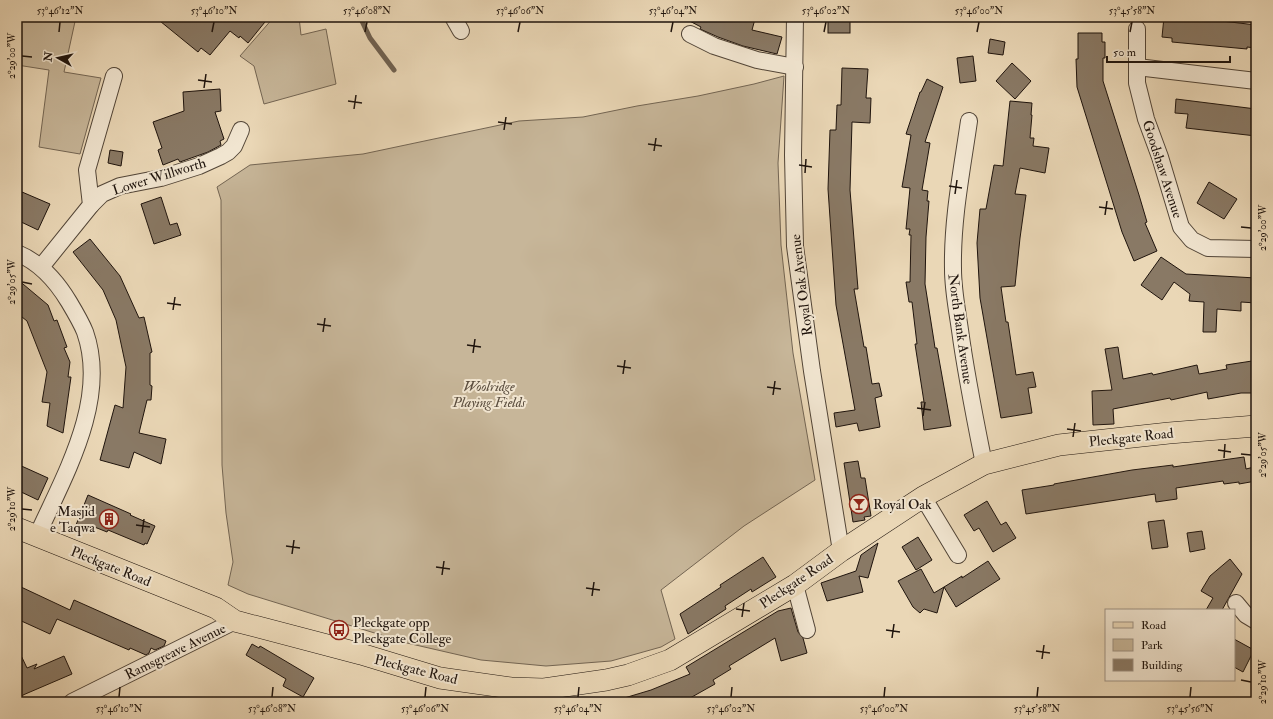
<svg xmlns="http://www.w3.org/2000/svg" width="1273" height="719" viewBox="0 0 1273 719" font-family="'IM FELL Double Pica',serif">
	<rect width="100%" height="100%" fill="#ead7b6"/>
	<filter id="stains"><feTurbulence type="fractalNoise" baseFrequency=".005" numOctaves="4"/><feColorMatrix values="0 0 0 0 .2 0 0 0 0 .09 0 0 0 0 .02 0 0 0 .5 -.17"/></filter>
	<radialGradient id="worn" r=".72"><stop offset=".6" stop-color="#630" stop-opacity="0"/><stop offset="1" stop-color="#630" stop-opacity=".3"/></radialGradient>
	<g fill="#c7b699" stroke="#736553">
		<polygon points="17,17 76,17 64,72 101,78 80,154 39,147 49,70 17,65"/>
		<polygon points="274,17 299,17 301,35 326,29 336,84 264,104 254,66 240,56"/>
		<polygon points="784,76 778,163 781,245 793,353 815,480 744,526 661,590 675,639 661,647 611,661 546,666 481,660 407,643 248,594 228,585 233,562 226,513 222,465 221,200 217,187 250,165 363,154 519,121 583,117 637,106 698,96 754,84"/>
	</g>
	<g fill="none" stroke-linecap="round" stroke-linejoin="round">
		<polyline stroke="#6f6150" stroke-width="5" points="360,17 370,38 394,70"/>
	</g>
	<g fill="#897965" stroke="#1f140d">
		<polygon points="155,17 269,17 248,43 240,36 239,38 230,31 210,55 201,48 198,52"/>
		<polygon points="682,17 746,17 755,19 752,30 782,37 777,54 743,46 718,37 700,29 701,27"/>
		<rect x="828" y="17" width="22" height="16"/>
		<polygon points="1164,17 1196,18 1256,25 1256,48 1247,47 1247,49 1172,42 1172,38 1162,37"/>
		<polygon points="1078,33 1102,33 1102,42 1105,42 1105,58 1103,58 1103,81 1139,195 1147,222 1145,223 1157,251 1134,261 1122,232 1077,87 1076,59 1078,59"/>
		<polygon points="990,39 1005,42 1003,55 988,53"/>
		<polygon points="973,56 976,81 960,83 957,58"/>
		<polygon points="1012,63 1031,81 1015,99 996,81"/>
		<polygon points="842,68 868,69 866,98 871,98 870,123 852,122 850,190 858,289 854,289 864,347 866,347 872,384 879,383 882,396 875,398 880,427 859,431 857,423 836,427 834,413 855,410 836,305 828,189 830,130 836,130 837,105 841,105"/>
		<polygon points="927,79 943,87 925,142 930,143 922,190 928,191 927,201 929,201 926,237 925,284 934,341 935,348 937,348 951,426 924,430 921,402 924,402 915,344 917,344 912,302 909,302 906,282 910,282 911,235 909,235 910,229 906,229 910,188 902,187 911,135 906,134 920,92 921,92"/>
		<polygon points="220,89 221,111 215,112 224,139 220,141 221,145 208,152 180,162 178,159 163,165 158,150 162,148 153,122 184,111 183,92"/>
		<polygon points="1176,99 1256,109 1256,136 1186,128 1188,114 1175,113"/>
		<polygon points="1010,101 1032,103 1031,115 1032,115 1030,138 1034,138 1033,146 1049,148 1045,173 1020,168 1015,194 1026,195 1020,238 1015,286 1001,287 1006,322 1008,322 1016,375 1033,372 1036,387 1028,388 1032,413 1001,418 980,298 977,243 980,209 986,209 994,165 1003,166"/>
		<polygon points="110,150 123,152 121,166 108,163"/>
		<polygon points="1209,182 1237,199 1224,219 1197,203"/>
		<polygon points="22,192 50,204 38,230 17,220 17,204"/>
		<polygon points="161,197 170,225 177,223 181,235 154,244 141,204"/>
		<polygon points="90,239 120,276 139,318 144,317 152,352 150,353 150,385 152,386 151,400 147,400 139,433 166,439 161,464 134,452 129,468 100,460 115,405 123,408 126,367 116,320 103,290 73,252"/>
		<polygon points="1161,257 1186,274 1256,278 1256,303 1241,302 1241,311 1217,309 1216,332 1203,332 1204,302 1189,301 1190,294 1174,282 1162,300 1141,285"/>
		<polygon points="17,279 48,305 54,321 57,320 67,347 64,348 70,362 68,377 71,377 63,433 47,426 50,403 42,402 47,372 27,321 17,313"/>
		<polygon points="1118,347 1123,379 1152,373 1153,375 1197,365 1199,374 1227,369 1226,365 1252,361 1253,372 1256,372 1256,393 1241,393 1208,399 1207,392 1171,400 1170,398 1113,409 1114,424 1093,425 1092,391 1112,390 1105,349"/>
		<polygon points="1244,457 1246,469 1254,467 1256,481 1239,484 1239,482 1224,484 1223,481 1176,488 1177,499 1156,502 1155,494 1026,514 1022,490 1054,485 1054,484 1132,470 1173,465 1173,467"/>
		<polygon points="858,461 861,478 865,478 871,516 864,517 865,520 853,522 844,463"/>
		<polygon points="17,464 48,478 38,500 17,490"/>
		<polygon points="88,495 131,514 130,515 155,526 147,544 145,543 144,545 108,530 107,532 92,526 90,531 76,525"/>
		<polygon points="987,501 1001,525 1006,522 1016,538 993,552 979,528 974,531 964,515"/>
		<polygon points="1164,520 1168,547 1152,549 1148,522"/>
		<polygon points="1202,531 1205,549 1190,552 1187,533"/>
		<polygon points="918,537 932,560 916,570 902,547"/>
		<polygon points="878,543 868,578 859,576 863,592 827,601 821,583 856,571 861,555"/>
		<polygon points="763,557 776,577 752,592 751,589 725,606 726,609 688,634 680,614 721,587 720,585"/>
		<polygon points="1230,559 1242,574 1222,610 1206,610 1213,598 1201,591 1210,576"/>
		<polygon points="988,561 1000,579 956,607 944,587 962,576 962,578"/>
		<polygon points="921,569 934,593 944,587 937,613 924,609 920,613 913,607 898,581"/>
		<polygon points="21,587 70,610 74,600 166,641 164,646 155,650 151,648 149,653 146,655 130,648 129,650 57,619 50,634 17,619 17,596"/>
		<polygon points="791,608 798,632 803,638 807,653 781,661 775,638 729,666 731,669 713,680 715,684 683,702 622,702 621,699 651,690 690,674 686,667 778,611"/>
		<polygon points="1234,639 1254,650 1243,672 1234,667"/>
		<polygon points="252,644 259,648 260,646 314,678 303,697 283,686 286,679 246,655"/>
		<polygon points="17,647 27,668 37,664 34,669 64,656 72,674 23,695 19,702 17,702"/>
	</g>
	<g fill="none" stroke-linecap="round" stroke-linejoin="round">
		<defs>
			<g id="minor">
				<polyline points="453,17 461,31"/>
				<polyline points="795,17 793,155 795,246 812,371 841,551"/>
				<polyline points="1137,29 1137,83 1146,119 1160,157 1181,227 1192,240 1208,248 1256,249"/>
				<polyline points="690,34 714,46 757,60 795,67"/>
				<polyline points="1137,67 1256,81"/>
				<path d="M969,121C962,170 952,219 953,269C953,290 957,309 960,330C966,375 975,419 984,464"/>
				<polyline points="91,205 102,194 120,186 161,178 199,166 221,156 228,152 234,146 241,130"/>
				<path d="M17,253C39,262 57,282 69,302C75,312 81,322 85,332C109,400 64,476 37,536"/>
				<polyline points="41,267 91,205 87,170 114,76"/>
				<polyline points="923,497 958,555"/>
				<polyline points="795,585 807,630"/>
				<polyline points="1236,603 1246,615 1256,621"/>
				<polyline points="72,702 235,621"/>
			</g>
			<polyline id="major" points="17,528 216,608 235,621 361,654 440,678 511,688 544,689 606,680 628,675 670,660 795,585 841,551 923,497 984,464 1059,445 1169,433 1256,426"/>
		</defs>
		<use href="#minor" stroke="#524537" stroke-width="18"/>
		<use href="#major" stroke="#1f140d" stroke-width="22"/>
		<use href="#minor" stroke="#f1e5d0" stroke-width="16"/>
		<use href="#major" stroke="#ead7b6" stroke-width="21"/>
	</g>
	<path fill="none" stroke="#1f140d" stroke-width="1.5" d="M59,32L60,22M212,32L214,22M365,32L367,22M518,32L520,22M671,32L673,22M824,32L826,22M977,32L979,22M1130,32L1132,22M22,56L32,57M198,80L212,82M204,88L206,74M348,101L362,103M354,109L356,95M498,122L512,124M504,130L506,117M648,144L662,146M654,151L656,138M799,165L812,167M805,173L806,159M949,186L962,188M955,194L957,180M1099,207L1113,209M1105,215L1107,201M1241,227L1251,228M22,282L32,284M167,303L181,305M173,310L175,297M317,324L331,326M323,332L325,318M467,345L481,347M473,353L475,339M617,366L631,368M623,374L625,360M767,387L781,389M773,395L775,381M917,408L931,410M923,416L925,402M1067,429L1081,431M1073,437L1075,423M1218,450L1231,452M1241,454L1251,455M1224,458L1225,444M22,509L32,510M136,525L150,527M142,533L144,519M286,546L300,548M292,554L294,540M436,567L450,569M442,575L444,561M586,588L600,590M592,596L594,582M736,609L750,611M742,617L744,603M886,630L900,632M892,638L894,624M1036,651L1050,653M1042,659L1044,645M1241,680L1251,682M119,697L120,687M272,697L273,687M425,697L426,687M578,697L579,687M731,697L732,687M884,697L885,687M1037,697L1038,687M1190,697L1191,687"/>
	<defs>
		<symbol id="bar-ring" viewBox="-11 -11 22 22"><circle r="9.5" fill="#f1e5d0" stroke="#8f2418" stroke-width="1.5"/><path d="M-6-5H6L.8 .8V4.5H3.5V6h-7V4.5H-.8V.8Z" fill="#8f2418"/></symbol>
		<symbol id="building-ring" viewBox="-11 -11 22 22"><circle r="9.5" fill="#f1e5d0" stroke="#8f2418" stroke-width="1.5"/><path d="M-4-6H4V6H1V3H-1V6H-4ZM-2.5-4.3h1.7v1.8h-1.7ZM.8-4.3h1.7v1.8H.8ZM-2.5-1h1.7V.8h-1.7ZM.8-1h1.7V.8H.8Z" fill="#8f2418"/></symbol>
		<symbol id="bus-ring" viewBox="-11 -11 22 22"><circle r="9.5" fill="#f1e5d0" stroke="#8f2418" stroke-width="1.5"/><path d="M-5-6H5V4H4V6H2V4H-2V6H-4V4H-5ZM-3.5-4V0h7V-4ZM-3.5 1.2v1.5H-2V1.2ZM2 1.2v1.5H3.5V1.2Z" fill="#8f2418"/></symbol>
	</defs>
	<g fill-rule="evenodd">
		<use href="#bar-ring" x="848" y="493" width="22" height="22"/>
		<use href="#building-ring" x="98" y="508" width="22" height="22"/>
		<use href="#bus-ring" x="328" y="619" width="22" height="22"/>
	</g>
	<g text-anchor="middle" stroke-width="4" stroke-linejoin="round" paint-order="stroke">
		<g font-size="14" fill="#1f140d" stroke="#f1e5d0">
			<text transform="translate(1163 169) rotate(72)" y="5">Goodshaw Avenue</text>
			<text transform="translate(159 176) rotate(-17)" y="5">Lower Willworth</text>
			<text transform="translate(801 285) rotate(-97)" y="5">Royal Oak Avenue</text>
			<text transform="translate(961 329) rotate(82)" y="5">North Bank Avenue</text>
			<text transform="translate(1131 437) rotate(-6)" y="5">Pleckgate Road</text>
			<text transform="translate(111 566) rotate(22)" y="5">Pleckgate Road</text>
			<text transform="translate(796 581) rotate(-34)" y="5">Pleckgate Road</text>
			<text transform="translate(175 651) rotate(-26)" y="5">Ramsgreave Avenue</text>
			<text transform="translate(416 669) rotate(14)" y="5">Pleckgate Road</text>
		</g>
		<g font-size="14" font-style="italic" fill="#5a4d3e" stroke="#f1e5d0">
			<text x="489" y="391">Woolridge<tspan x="489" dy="16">Playing Fields</tspan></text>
		</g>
		<g font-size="14" fill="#1f140d" stroke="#f1e5d0" text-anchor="start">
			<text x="873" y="509">Royal Oak</text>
			<text x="95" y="516" text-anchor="end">Masjid<tspan x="95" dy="16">e Taqwa</tspan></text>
			<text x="353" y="627">Pleckgate opp<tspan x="353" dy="16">Pleckgate College</tspan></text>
		</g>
	</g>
	<rect width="1273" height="719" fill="none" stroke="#ead7b6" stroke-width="44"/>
	<rect x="1105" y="609" width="130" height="72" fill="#f1e5d0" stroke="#9d9182"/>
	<rect x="1113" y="622" width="20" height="6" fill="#ead7b6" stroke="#9d9182"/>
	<text x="1141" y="629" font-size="12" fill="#1f140d">Road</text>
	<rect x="1113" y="639" width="20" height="12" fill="#c7b699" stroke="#9d9182"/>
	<text x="1141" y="649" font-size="12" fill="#1f140d">Park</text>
	<rect x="1113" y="659" width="20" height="12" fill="#897965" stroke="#9d9182"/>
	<text x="1141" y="669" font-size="12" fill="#1f140d">Building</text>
	<g transform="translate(58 58) rotate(278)" stroke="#f1e5d0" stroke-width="3" paint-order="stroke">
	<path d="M0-3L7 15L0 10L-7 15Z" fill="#1f140d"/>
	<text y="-6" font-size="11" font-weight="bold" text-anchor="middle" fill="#1f140d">N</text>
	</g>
	<path d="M1107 56v6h123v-6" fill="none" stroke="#1f140d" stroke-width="2"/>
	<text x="1113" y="56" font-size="12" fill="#1f140d" stroke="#f1e5d0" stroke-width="3" paint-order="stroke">50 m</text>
	<rect x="22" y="22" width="1229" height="675" fill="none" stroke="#1f140d" stroke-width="1.5"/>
	<g font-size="10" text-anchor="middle" fill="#1f140d">
		<text x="60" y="14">53°46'12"N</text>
		<text x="214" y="14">53°46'10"N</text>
		<text x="367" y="14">53°46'08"N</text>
		<text x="520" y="14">53°46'06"N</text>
		<text x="673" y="14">53°46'04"N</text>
		<text x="826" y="14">53°46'02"N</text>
		<text x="979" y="14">53°46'00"N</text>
		<text x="1132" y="14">53°45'58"N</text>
		<text transform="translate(11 56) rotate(-90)" y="4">2°29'00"W</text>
		<text transform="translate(1262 228) rotate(-90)" y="4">2°29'00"W</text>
		<text transform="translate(11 282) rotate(-90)" y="4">2°29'05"W</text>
		<text transform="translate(1262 455) rotate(-90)" y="4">2°29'05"W</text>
		<text transform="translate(11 509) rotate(-90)" y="4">2°29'10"W</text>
		<text transform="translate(1262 682) rotate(-90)" y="4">2°29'10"W</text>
		<text x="119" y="712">53°46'10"N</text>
		<text x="272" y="712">53°46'08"N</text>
		<text x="425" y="712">53°46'06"N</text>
		<text x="578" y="712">53°46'04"N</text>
		<text x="731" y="712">53°46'02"N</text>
		<text x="884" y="712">53°46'00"N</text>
		<text x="1037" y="712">53°45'58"N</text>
		<text x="1190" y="712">53°45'56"N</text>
	</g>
	<rect width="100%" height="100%" filter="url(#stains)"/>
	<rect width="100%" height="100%" fill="url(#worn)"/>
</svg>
